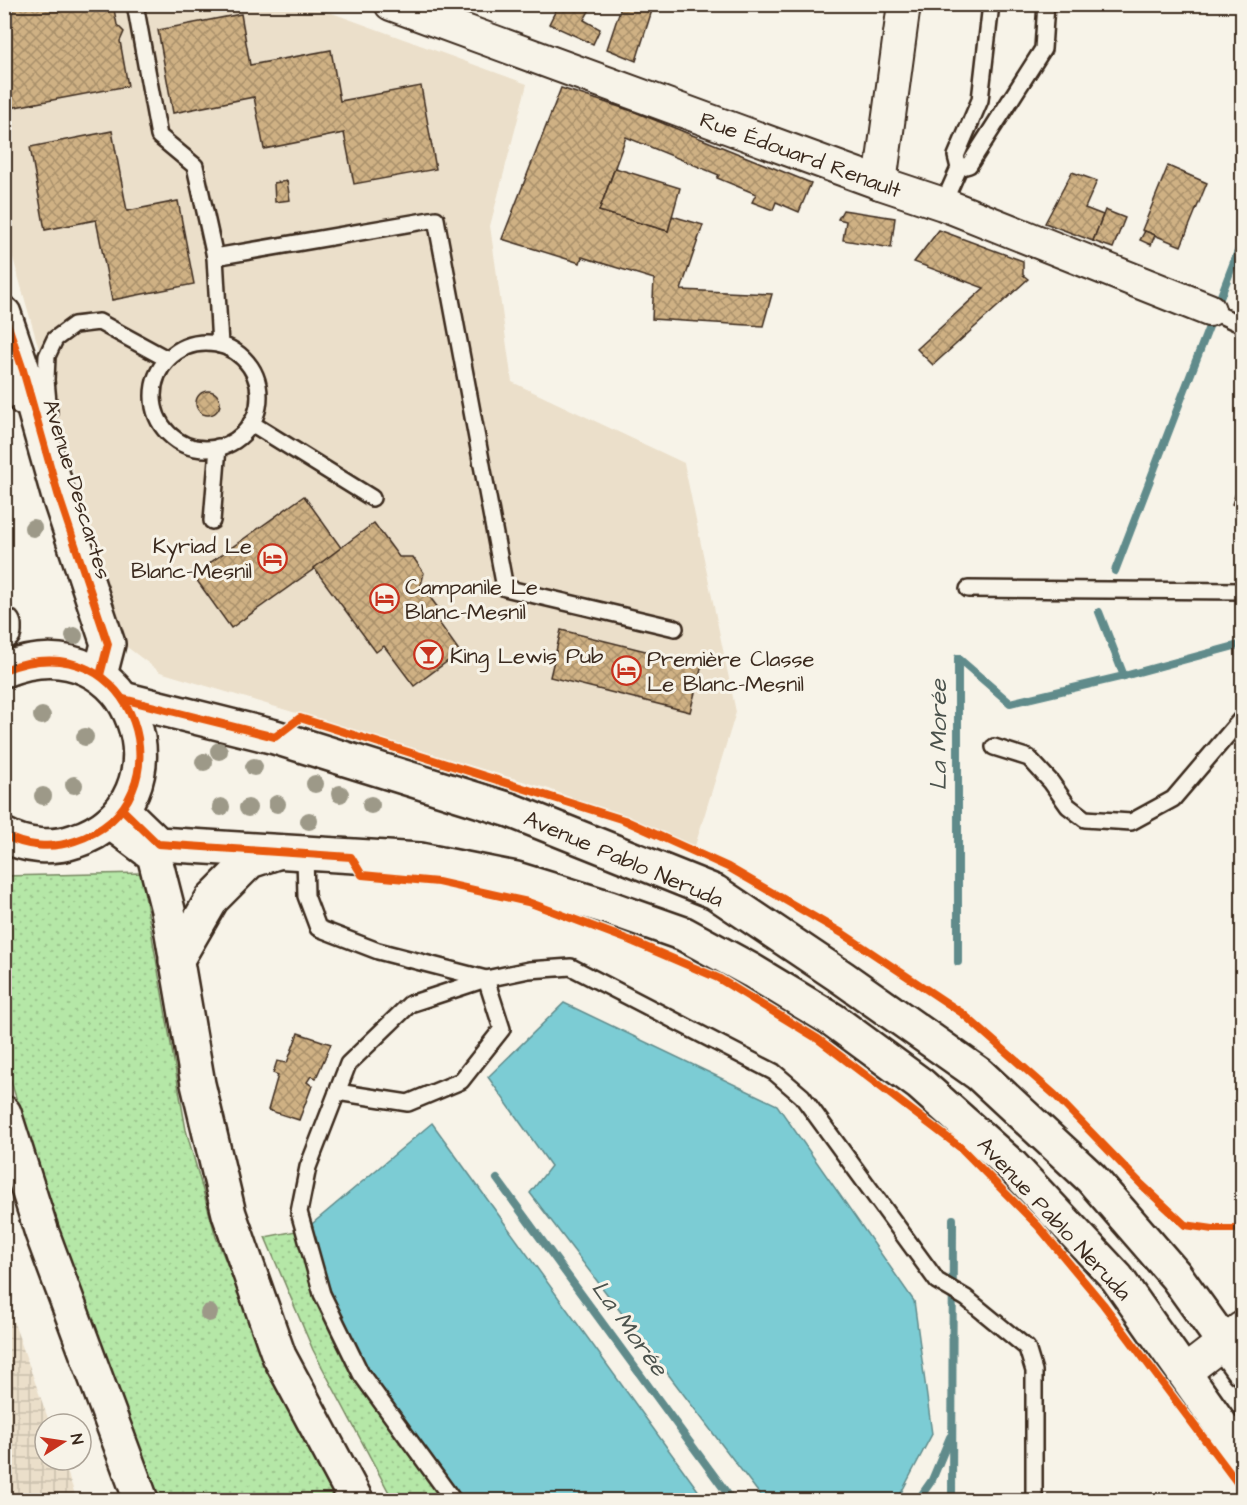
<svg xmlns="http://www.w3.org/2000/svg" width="1247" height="1505" viewBox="0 0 1247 1505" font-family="'Architects Daughter',sans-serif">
	<defs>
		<pattern id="industrial-grid" width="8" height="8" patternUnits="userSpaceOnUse" patternTransform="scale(1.5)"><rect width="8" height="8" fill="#ebdfca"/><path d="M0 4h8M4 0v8" fill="none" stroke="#cac0ad"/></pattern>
		<pattern id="grass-dots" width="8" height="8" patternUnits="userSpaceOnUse" patternTransform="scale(1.5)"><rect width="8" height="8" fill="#b5e7a7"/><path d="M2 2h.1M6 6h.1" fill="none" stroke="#9dc68f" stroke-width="1.8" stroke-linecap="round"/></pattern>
		<pattern id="building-cross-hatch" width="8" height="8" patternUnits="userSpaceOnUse" patternTransform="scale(1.5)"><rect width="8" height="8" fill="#cfb184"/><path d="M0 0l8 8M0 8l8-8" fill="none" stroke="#a9906b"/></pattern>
	</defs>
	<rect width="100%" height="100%" fill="#f7f3e8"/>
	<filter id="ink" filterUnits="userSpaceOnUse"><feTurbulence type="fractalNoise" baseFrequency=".0167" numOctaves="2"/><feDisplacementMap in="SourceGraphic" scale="12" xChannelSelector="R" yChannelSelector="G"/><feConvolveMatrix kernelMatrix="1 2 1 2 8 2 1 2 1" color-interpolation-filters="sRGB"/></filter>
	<g filter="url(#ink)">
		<polygon fill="#ebdfca" points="4,5 310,5 527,84 490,226 512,382 684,463 736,712 695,846 549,789 160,672 123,644 5,230"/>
		<polygon fill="url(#industrial-grid)" points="5,1298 50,1424 45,1424 45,1460 63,1460 77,1500 5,1500"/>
		<g fill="url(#grass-dots)" stroke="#788862" stroke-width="1.5">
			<polygon points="141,873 186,1130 216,1237 276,1383 339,1500 160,1500 51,1212 6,1065 4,876"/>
			<polygon points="306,1229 435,1466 461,1500 393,1500 313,1350 265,1237"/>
		</g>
		<g fill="#7bccd4" stroke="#618b8b" stroke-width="1.5">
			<polygon points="564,1003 777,1105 914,1301 932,1434 901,1493 891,1500 764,1500 530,1193 551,1166 488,1077"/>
			<polygon points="432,1123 705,1500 461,1500 358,1359 306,1229"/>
		</g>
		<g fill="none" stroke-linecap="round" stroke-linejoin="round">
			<g stroke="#618b8b" stroke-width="8">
				<polyline points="1115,571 1242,241"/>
				<polyline points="1124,676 1242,644"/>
				<polyline points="958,962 958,658 1010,703 1124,676 1099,612"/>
				<polyline points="497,1179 732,1500"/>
				<polyline points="918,1500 932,1480 950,1437"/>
				<polyline points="952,1500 953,1219"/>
			</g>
		</g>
		<g fill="url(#building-cross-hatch)" stroke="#3b2a1e" stroke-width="1.5">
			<polygon points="4,4 113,4 117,25 124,32 120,41 128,86 4,109"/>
			<polygon points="559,4 593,4 584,20 600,29 593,44 549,24"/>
			<polygon points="622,4 654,4 636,61 607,49"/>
			<polygon points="241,14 250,65 331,50 340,101 421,86 436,169 354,184 344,133 264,149 254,97 173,113 158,30"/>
			<polygon points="561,88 635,112 811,183 799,212 776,202 773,210 752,202 756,194 717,178 719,175 626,137 599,211 668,231 672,216 703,225 681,290 772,294 763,326 652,319 654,279 582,257 580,263 502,239"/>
			<polygon points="112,131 127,211 178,201 194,284 112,300 96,220 45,230 30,147"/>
			<polygon points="1168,166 1207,183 1181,246 1142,230"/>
			<polygon points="615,168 680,188 668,231 599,211"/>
			<polygon points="1072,172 1097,181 1085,208 1103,215 1093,241 1045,223"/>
			<polygon points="287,181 290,200 275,202 274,183"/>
			<polygon points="843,210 895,218 891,248 843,240 846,221 838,219"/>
			<polygon points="1105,210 1125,218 1113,248 1093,241"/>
			<polygon points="939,230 1023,261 1023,275 1028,279 933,365 917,349 984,288 914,262"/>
			<polygon points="1145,231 1155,235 1151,245 1140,240"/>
			<circle cx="208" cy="403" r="12"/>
			<polygon points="1242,476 1242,508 1232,504"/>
			<polygon points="304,496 342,549 231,628 193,575"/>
			<polygon points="374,523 399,557 413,557 424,573 421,585 441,612 435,617 460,652 414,686 384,646 376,652 314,568"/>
			<polygon points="561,630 702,665 690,712 550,677"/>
			<polygon points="298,1033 331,1044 316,1078 311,1076 307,1082 312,1086 299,1120 268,1110 278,1075 273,1073 277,1061 287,1063"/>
		</g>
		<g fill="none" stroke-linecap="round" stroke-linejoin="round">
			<defs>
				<g id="lane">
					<polyline points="135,4 159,136 195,166 215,257 220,345"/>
					<polyline points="959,168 969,165 1043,49 1046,4"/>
					<polyline points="943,204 959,168 956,156 980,100 991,4"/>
					<polyline points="215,257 436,219 505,588 675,628"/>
					<polyline points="1209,310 1242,325"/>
					<circle cx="206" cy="396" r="53"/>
					<polyline points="4,374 19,406"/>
					<polyline points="49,413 46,380 47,356 55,339 74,325 99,322 167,359"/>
					<polyline points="251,423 372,498"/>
					<polyline points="212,521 218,447"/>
					<polyline points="968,589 1242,591"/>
					<polyline points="994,747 1029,758 1051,782 1068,806 1085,819 1131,822 1173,799 1242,718"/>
					<polyline points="305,854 306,896 318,928 378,951 486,979 502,1029 461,1081 408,1103 337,1092"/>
					<polyline points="453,1500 361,1374 322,1294 299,1212 308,1167 348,1064 410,1004 486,979 529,970 571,967 774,1072 802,1096 937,1281 966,1298 1027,1348 1034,1371 1034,1500"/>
				</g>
				<g id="street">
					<polyline points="391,4 880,183 943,204 1209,310"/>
					<polyline points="880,183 904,4"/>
					<polyline points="1185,1372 1242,1328"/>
				</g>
				<g id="secondary">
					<polyline points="123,699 275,737 510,810 715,892 843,978 979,1074 1091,1178 1176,1276 1242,1368"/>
					<polyline points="131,818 158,844 420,860 516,879 610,908 684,934 752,971 833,1020 920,1084 1012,1166 1117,1278 1242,1455"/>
					<polyline points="176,961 212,899 250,861 277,852"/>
				</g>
				<g id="primary">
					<polyline points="4,314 23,370 58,494 108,644 100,675"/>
					<polyline points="4,625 4,632"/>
					<path d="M4,670C137,617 193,803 75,841C52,849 26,847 4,835"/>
					<polyline points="110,822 154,855 168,910 198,1084 229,1214 279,1356 356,1500"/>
					<polyline points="4,1113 42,1233 141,1500"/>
				</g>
			</defs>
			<use href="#lane" stroke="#3b2a1e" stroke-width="20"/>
			<use href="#street" stroke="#3b2a1e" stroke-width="36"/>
			<use href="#secondary" stroke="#3b2a1e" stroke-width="38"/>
			<use href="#primary" stroke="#3b2a1e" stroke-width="38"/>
			<use href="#lane" stroke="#f7f3e8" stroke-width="15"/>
			<use href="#street" stroke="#f7f3e8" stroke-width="32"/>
			<use href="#secondary" stroke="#f7f3e8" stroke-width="33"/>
			<use href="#primary" stroke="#f7f3e8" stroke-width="33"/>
			<defs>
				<g id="cycleway">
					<polyline points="4,314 23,370 58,494 108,644 100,675"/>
					<path d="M4,670C137,617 193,803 75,841C52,849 26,847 4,835"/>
					<polyline points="123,699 275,737 300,718 624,820 728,867 842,933 962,1013 1055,1095 1142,1185 1185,1225 1213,1229 1242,1229"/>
					<polyline points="122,809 158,844 351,857 362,875 438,882 528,902 629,940 718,978 818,1039 961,1148 1038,1226 1103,1304 1242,1489"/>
				</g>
			</defs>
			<use href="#cycleway" stroke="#f7f3e8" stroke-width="11"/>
			<use href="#cycleway" stroke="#e8590c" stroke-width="8"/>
		</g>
		<g fill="#9d9988">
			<circle cx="33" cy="528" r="9"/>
			<circle cx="74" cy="636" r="9"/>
			<circle cx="42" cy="716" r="9"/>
			<circle cx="85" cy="737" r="9"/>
			<circle cx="219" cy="751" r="9"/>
			<circle cx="204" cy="762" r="9"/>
			<circle cx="254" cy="767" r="9"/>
			<circle cx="315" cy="784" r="9"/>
			<circle cx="74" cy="785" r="9"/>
			<circle cx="340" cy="794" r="9"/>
			<circle cx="43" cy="796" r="9"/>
			<circle cx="277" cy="804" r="9"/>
			<circle cx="371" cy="805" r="9"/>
			<circle cx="221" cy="807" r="9"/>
			<circle cx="248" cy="808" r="9"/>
			<circle cx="309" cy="821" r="9"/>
			<circle cx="209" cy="1313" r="9"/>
		</g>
	</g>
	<defs>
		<symbol id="hotel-ring" viewBox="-11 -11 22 22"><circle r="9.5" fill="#f7f3e8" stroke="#c8321e" stroke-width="1.5"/><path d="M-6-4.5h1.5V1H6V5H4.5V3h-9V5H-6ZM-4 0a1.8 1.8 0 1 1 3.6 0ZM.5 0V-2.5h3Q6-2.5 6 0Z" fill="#c8321e"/></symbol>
		<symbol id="bar-ring" viewBox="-11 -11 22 22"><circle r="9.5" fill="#f7f3e8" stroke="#c8321e" stroke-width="1.5"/><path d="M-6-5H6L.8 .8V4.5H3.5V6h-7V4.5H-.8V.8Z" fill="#c8321e"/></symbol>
	</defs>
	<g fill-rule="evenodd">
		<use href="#hotel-ring" x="256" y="542" width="33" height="33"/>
		<use href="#hotel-ring" x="368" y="582" width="33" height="33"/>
		<use href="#bar-ring" x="412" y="638" width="33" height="33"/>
		<use href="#hotel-ring" x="610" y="654" width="33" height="33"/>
	</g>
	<g text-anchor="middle" stroke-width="6" stroke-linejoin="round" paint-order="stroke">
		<g font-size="22" fill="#3b2a1e" stroke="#f7f3e8">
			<text transform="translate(801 154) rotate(20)" y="8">Rue Édouard Renault</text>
			<text transform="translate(78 489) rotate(73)" y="8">Avenue Descartes</text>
			<text transform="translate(624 858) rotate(23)" y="8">Avenue Pablo Neruda</text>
			<text transform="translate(1055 1218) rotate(47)" y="8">Avenue Pablo Neruda</text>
		</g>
		<g font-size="22" fill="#3b2a1e" stroke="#f7f3e8" text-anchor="start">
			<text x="252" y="553" text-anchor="end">Kyriad Le<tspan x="252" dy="25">Blanc-Mesnil</tspan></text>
			<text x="405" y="594">Campanile Le<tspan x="405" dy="25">Blanc-Mesnil</tspan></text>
			<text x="450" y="663">King Lewis Pub</text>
			<text x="647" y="666">Première Classe<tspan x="647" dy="25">Le Blanc-Mesnil</tspan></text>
		</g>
		<g font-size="24" font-style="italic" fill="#4b524c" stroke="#f7f3e8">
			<text transform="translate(938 735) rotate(-90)" y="8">La Morée</text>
			<text transform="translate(630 1328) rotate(54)" y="8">La Morée</text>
		</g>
	</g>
	<rect width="1247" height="1505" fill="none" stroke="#f7f3e8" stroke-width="24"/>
	<rect x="12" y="12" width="1223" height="1481" fill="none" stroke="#3b2a1e" stroke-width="2" filter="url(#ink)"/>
	<g transform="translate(63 1442) rotate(78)"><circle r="28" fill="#f7f3e8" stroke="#aca397" stroke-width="1.5"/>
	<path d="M0-4.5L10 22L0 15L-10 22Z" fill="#c8321e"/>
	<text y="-9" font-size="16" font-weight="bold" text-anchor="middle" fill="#3b2a1e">N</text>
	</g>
</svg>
